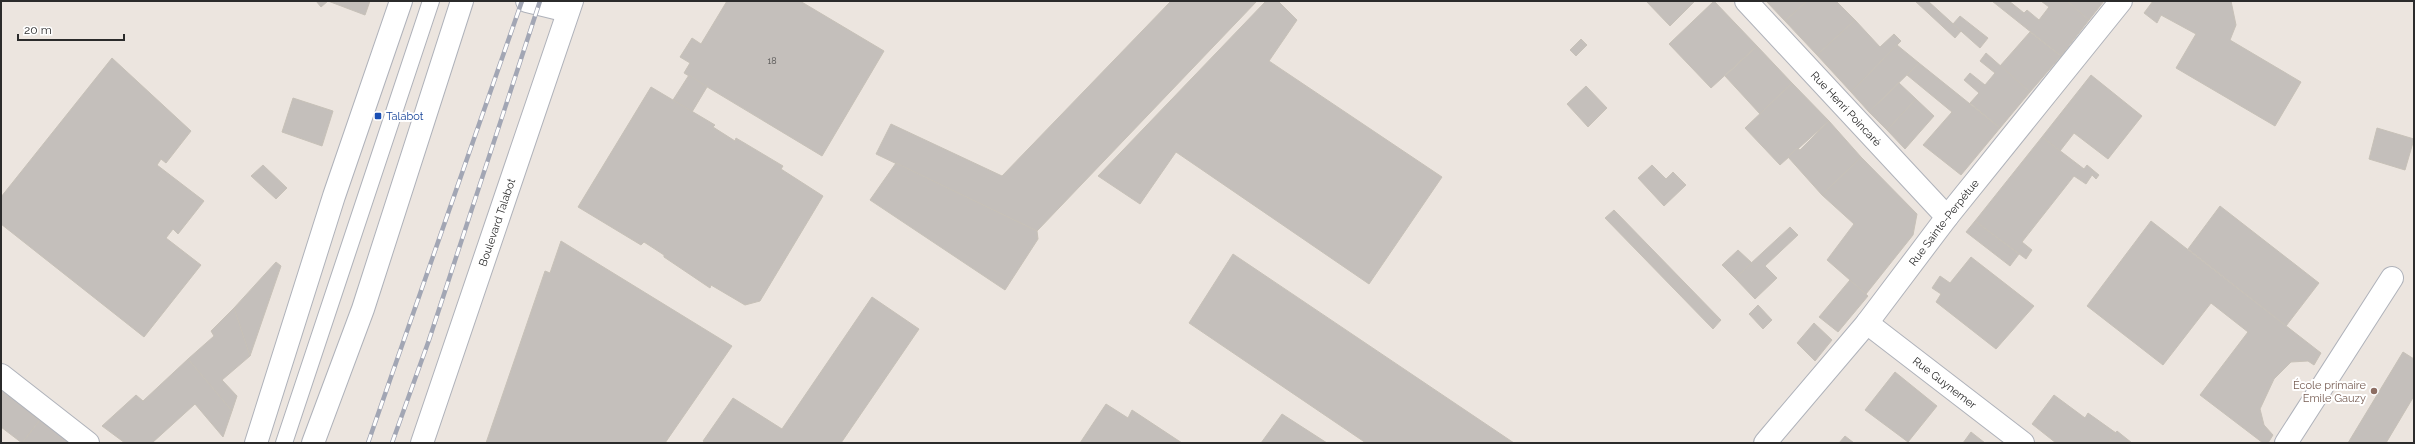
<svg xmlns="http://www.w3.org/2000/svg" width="2415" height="444" viewBox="0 0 2415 444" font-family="Raleway,sans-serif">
	<rect width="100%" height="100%" fill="#ece5df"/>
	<g fill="#c4bfbb" stroke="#c7c1b8">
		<polygon points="316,1 370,1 365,15 328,1 321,7"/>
		<polygon points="727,1 800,1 884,51 822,156 684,73 690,63 680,57 692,38 701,44"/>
		<polygon points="1171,1 1257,1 1037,231 876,154 891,124 1002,176"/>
		<polygon points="1266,1 1278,1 1297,20 1269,61 1442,177 1369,284 1176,152 1140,204 1098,176"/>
		<polygon points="1646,1 1695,1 1670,26"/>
		<polygon points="1714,1 1757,46 1711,88 1669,44"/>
		<polygon points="1766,1 1807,1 1785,21"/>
		<polygon points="1807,1 1836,1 1855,20 1817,55 1785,21"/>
		<polygon points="1915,1 1928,1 1961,31 1955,38"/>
		<polygon points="1992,1 2009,1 2024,13 2027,10 2039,20 2049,7 2041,1 2067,1 2089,20 2061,56"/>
		<polygon points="2067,1 2104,1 2089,20"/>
		<polygon points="2153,1 2231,1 2236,25 2230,40 2301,82 2275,126 2176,68 2196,34 2161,15 2157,23 2144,13"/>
		<polygon points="1960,16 1988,38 1980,48 1953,24"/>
		<polygon points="1855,20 1880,47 1894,34 1901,41 1851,92 1817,55"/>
		<polygon points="2030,32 2061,56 2030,92 2000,66"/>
		<polygon points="1581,39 1587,45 1576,56 1570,50"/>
		<polygon points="1897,45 1919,63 1869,112 1851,92"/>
		<polygon points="1757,46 1792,83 1760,114 1725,76"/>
		<polygon points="1986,53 2030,92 2000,128 1970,103 1979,93 1964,80 1970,73 1985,85 1995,73 1980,61"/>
		<polygon points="112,58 191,131 166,163 161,159 157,165 204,201 178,234 173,229 166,238 201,265 144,337 1,224 1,197"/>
		<polygon points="1919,63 2000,128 1961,175 1923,145 1952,112 1907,75"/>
		<polygon points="689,75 707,87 692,112 673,100"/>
		<polygon points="2091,75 2142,116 2108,159 2074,133 2060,151 2042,137"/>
		<polygon points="1792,83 1829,121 1780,165 1745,128"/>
		<polygon points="1899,83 1916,99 1887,130 1869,112"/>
		<polygon points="1586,86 1607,108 1588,127 1567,104"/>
		<polygon points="651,87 715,125 713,127 735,141 736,138 783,166 781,169 823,196 760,301 745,305 711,285 710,288 664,257 664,255 644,242 641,245 578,207"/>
		<polygon points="293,98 333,111 322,146 282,132"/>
		<polygon points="1916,99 1934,116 1905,149 1887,130"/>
		<polygon points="1829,121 1861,157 1822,195 1788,157 1797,148 1800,150"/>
		<polygon points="2377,128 2414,139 2405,170 2369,159"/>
		<polygon points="2042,137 2084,169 2087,165 2099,175 2096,179 2092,175 2086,184 2074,176 2022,242 2032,250 2026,259 1975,221"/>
		<polygon points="1861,157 1917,214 1913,235 1866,294 1827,260 1854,224 1822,195"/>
		<polygon points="896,163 1037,231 1038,239 1005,290 870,200"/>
		<polygon points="263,165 287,188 276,199 251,176"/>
		<polygon points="1652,165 1666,179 1673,172 1686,185 1664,206 1638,178"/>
		<polygon points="2220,206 2319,283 2286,326 2188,249"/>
		<polygon points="1614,210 1721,320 1713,329 1605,218"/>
		<polygon points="1975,221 2019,254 2010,266 1966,232"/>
		<polygon points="2151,221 2321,353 2314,365 2308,361 2291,362 2274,379 2260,409 2264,425 2273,435 2268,443 2263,443 2200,395 2248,332 2211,303 2163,365 2087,306"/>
		<polygon points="1790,227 1798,235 1765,266 1777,278 1755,299 1735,278"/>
		<polygon points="561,241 732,346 665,443 486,443 545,271 550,273"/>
		<polygon points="1738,250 1752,263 1735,278 1722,265"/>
		<polygon points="1233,254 1514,443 1366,443 1189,323"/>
		<polygon points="1971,257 2034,306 1996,349 1936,302 1941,294 1932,288 1940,276 1950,283"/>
		<polygon points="276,262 281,266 250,356 234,308"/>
		<polygon points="1850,280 1868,296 1838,332 1819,317"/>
		<polygon points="872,297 919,329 841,443 706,443 703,441 733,398 782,429"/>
		<polygon points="1758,305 1772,320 1763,329 1749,314"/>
		<polygon points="234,308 250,356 222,380 237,396 232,411 188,359 214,336 211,331"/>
		<polygon points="1814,323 1832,340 1815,361 1797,343"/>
		<polygon points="2403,352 2414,359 2414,396 2386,443 2348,443"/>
		<polygon points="188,359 232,411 223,437 195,404 152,443 125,443 102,426 136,395 143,401"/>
		<polygon points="1895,372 1937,406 1908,442 1865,410"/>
		<polygon points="1,390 40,420 22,443 1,427"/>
		<polygon points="2054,395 2085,418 2088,413 2116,433 2108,443 2056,443 2032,424"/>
		<polygon points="1106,404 1128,418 1132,410 1182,443 1080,443"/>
		<polygon points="1282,414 1327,443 1261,443"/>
		<polygon points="40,420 70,443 22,443"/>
		<polygon points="2117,431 2132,443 2108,443"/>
		<polygon points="1971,432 1985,443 1963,443"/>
		<polygon points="1845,436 1854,443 1839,443"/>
	</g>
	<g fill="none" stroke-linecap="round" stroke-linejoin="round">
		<defs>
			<polyline id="lane" points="284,443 431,1"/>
			<g id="street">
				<polyline points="527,1 568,11"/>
				<path id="s1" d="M1746,1L1947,217"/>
				<path id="s2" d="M1867,323L2023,443"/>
				<polyline points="1,375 88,443"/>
				<path id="s3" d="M422,443L572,1"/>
				<path id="s4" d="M1765,443L1867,323L1947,217L2121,1"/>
				<polyline points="2286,443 2392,278"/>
			</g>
			<g id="secondary">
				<polyline points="256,443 334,196 401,1"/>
				<polyline points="313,443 363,309 462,1"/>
			</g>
		</defs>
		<use href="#lane" stroke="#afb2ba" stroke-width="18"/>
		<use href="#street" stroke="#afb2ba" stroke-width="24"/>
		<use href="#secondary" stroke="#afb2ba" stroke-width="24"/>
		<use href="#lane" stroke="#fff" stroke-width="16"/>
		<use href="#street" stroke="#fff" stroke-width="22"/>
		<use href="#secondary" stroke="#fff" stroke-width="22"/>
		<defs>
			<g id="rail">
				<polyline points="368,443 522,1"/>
				<polyline points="392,443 429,340 540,1"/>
			</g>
		</defs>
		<use href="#rail" stroke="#a2a6b4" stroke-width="4.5"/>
		<use href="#rail" stroke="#fff" stroke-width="3" stroke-dasharray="9" stroke-linecap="butt"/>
	</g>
	<rect fill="#1a4fb4" stroke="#fff" stroke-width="1.5" x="374" y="112" width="8" height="8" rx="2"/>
	<circle fill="#8d6e63" stroke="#fff" stroke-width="1.5" cx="2374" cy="391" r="4"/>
	<g text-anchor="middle" stroke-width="4" stroke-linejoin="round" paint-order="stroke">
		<g font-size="9" fill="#51504f">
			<text x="772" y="64">18</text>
		</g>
		<g font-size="11" fill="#2b2b2b" stroke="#fff">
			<text dy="4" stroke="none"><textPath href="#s1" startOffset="147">Rue Henri Poincaré</textPath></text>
			<text dy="4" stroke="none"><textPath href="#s3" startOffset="233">Boulevard Talabot</textPath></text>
			<text dy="4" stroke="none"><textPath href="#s4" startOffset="284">Rue Sainte-Perpétue</textPath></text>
			<text dy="4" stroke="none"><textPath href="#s2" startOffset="98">Rue Guynemer</textPath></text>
		</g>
		<g font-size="11" fill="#164399" stroke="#fff" text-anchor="start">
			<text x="386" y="120">Talabot</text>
		</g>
		<g font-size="11" fill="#785e54" stroke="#fff" text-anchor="end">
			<text x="2366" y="389">École primaire<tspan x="2366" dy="13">Emile Gauzy</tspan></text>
		</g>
	</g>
	<rect width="2415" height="444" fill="none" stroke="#2b2b2b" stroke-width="4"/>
	<path d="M18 34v6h106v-6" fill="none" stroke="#2b2b2b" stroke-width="2"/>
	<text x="24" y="34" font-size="12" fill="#2b2b2b" stroke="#ffffff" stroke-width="3" paint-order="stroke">20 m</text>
</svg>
